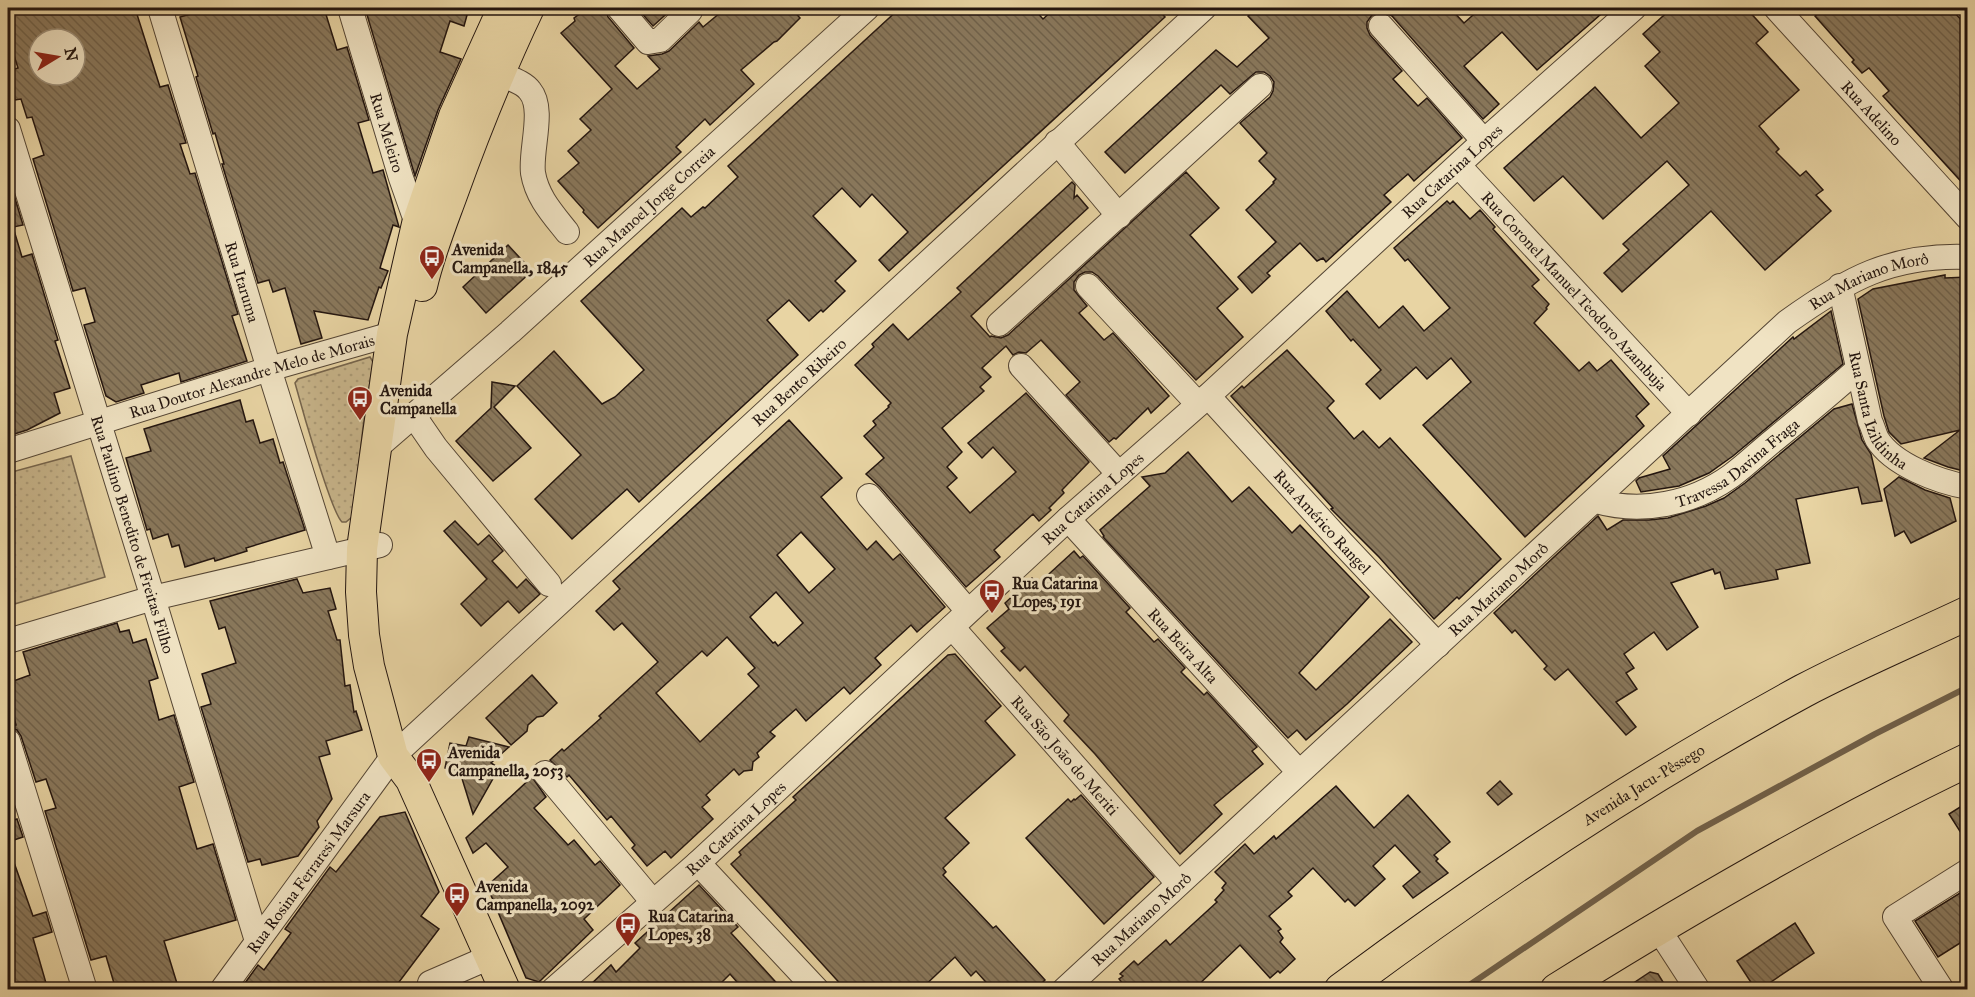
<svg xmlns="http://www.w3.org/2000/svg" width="1975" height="997" viewBox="0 0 1975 997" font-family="'IM FELL Great Primer',serif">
	<defs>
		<pattern id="park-dots" width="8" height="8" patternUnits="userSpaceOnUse" patternTransform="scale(1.5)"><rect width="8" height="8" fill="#c7b48a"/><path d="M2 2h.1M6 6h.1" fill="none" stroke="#ab9a76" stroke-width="1.8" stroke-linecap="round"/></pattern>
		<pattern id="building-back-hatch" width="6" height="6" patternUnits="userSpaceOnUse" patternTransform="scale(1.5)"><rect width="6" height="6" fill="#89785c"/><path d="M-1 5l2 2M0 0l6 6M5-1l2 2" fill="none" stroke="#70614a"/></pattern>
	</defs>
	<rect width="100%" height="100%" fill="#e8d4a3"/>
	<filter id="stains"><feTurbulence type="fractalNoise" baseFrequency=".00333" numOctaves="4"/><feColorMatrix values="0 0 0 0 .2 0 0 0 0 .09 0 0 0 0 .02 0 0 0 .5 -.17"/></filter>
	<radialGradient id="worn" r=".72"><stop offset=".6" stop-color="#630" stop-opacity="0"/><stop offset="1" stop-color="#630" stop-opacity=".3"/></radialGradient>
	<g fill="url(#park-dots)" stroke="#75644c" stroke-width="1.5">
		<path d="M370,357L373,362L363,427L353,516L346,522H342C331,512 301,405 295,383L298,379Z"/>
		<polygon points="71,456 105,577 8,606 8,473"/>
	</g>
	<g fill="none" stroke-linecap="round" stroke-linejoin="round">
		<polyline stroke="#71614a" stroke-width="6" points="1462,990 1697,831 1875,734 1968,687"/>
	</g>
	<g fill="url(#building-back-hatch)" stroke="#23150f" stroke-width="1.5" fill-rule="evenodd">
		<path d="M8,8H135L160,87L168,85L186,143L180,144L190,174L195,173L238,314L232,316L247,361L181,382L179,373L141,385L144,393L116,402L106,396L84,325L95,322L85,288L73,291L33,159L44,155L32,117L27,118L21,99L15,100L8,76V71L18,68L8,36ZM39,39H75V75H39Z"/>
		<polygon points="189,8 324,8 337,50 347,47 369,120 358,123 373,173 383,170 399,227 393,225 380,268 388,271 381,288 379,287 368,320 314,311 322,338 301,344 285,288 273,292 269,280 258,283 222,164 224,164 215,133 213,134 196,77 198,76 180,17 191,14"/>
		<polygon points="365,8 469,8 464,26 450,21 440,52 461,59 438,110 415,176"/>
		<polygon points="588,8 605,8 608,17 634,48 615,66 637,89 660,69 648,56 662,54 669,51 699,22 703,27 726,8 791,8 800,18 777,41 774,42 741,70 754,84 710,125 705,119 676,147 681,152 598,228 583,212 584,210 558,181 579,163 568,151 591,130 580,119 612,89 561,33 575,21 574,18"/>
		<polygon points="637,8 673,8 653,26"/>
		<polygon points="900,8 1033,8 1043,19 1055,8 1157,8 1165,17 889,271 879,260 908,232 872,194 860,207 842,188 813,216 856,261 835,281 845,291 823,312 821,310 809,321 789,300 767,320 798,355 639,502 627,489 572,539 535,499 581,455 517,386 554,351 602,404 615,397 644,370 581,301 682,208 691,217 703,207 705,208 738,177 728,166"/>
		<polygon points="1257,8 1321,8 1327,14 1335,8 1450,8 1464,23 1481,8 1608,8 1537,70 1502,32 1464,66 1499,104 1483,119 1392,16 1385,12 1378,12 1372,15 1367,22 1367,28 1370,35 1402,71 1393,79 1418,106 1427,98 1462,138 1414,181 1408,174 1384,195 1391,202 1326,262 1323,258 1317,261 1300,243 1267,273 1270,276 1252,293 1238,277 1276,242 1246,210 1274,183 1273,182 1276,179 1259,161 1267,153 1240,123 1270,97 1273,91 1274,82 1270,76 1264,72 1256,72 1230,94 1221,85 1125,173 1105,152 1216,50 1237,67 1269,38 1248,16"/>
		<polygon points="1672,8 1746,8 1768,32 1756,43 1799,90 1759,126 1779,149 1776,152 1800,176 1806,171 1823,190 1816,195 1831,211 1765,270 1711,211 1622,292 1604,273 1629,250 1623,244 1689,185 1667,161 1603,219 1563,176 1534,201 1504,168 1595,87 1641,138 1679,103 1645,66 1660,52 1643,34"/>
		<polygon points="1825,8 1950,8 1968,27 1968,189 1883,96 1889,91 1869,68 1862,73 1852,62 1854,60 1815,16"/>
		<polygon points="1186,172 1219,208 1190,235 1238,289 1217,308 1243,337 1196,380 1098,276 1092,272 1085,272 1079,275 1074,282 1074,290 1087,306 1079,313 1104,340 1113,333 1169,396 1151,413 1148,408 1116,439 1114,438 1109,442 1066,395 1080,382 1041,340 1026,353 1019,352 1013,355 1006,346 982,368 991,377 980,387 984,391 942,428 962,452 947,467 957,478 947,487 970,513 1016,472 993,447 982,458 968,443 1026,393 1089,462 1062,490 1064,493 1049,508 1051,510 1039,521 1033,514 994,550 1000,557 966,587 880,487 866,474 884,458 864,436 876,425 873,421 889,407 888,406 891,403 855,365 874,347 872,344 893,324 908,340 961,292 957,288 1072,182 1075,185 1074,198 1077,195 1088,208 971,316 990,337 991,336 1001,338 1008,335"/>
		<polygon points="14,195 23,225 13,227 22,257 32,254 58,340 55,341 70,388 54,393 60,413 27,430 8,436 8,197"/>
		<polygon points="1447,201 1450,204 1453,201 1470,219 1480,210 1495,227 1493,229 1539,280 1532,286 1549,304 1546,308 1547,309 1534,323 1579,371 1589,362 1597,371 1611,360 1649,404 1636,416 1644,426 1525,537 1423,425 1471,382 1451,358 1427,379 1416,367 1380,399 1366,384 1381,370 1353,339 1351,341 1326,311 1347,291 1379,328 1403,306 1424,331 1450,308 1408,259 1405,261 1394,248"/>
		<polygon points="508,245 532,271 486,313 463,287"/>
		<polygon points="1945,275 1945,278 1968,277 1968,472 1948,467 1924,458 1960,430 1901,444 1889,432 1884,416 1858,299 1873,289"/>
		<polygon points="1831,311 1843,364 1733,456 1709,473 1679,486 1641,492 1636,481 1639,478 1670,469 1663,456 1793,337 1794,339"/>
		<polygon points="1287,350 1334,401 1327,408 1354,439 1363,431 1379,448 1390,438 1501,559 1459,599 1457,597 1434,619 1379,557 1331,509 1333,508 1231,396 1242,386 1244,388"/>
		<polygon points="492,382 515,386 494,407 531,448 493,481 456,441 491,408"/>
		<polygon points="240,400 246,422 253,420 260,443 273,439 280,463 283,462 305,530 246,548 247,551 215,561 214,558 185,567 179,545 172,547 168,534 153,539 150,529 147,530 126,458 151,451 144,429"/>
		<polygon points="1852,404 1862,440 1871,454 1882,501 1862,504 1858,487 1796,499 1810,563 1776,570 1778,579 1725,589 1720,572 1715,574 1713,569 1671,583 1698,627 1667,650 1654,632 1624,654 1634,668 1626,673 1637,689 1616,702 1636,727 1626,735 1568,669 1555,680 1544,669 1547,666 1515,630 1512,633 1494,613 1598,516 1607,530 1623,520 1649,520 1668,518 1706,506 1724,498 1745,483 1834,409"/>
		<path d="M789,420L842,478L821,497L867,550L876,541L893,560L900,554L945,607L917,632L911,625L875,658L881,665L850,694L844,687L806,721L796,709L770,732L775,736L757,753L759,757L753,762L752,770L744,771L739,775L734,769L706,795L710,800L702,807L713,819L671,858L665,851L647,866L632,848L635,845L611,816L607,820L569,775L567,777L550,760L562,749L564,751L601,718L599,716L658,662L622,623L614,630L596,611L620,589L613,581ZM801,532L835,569L809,593L777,555ZM776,592L803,623L778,646L775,642L773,643L750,617ZM727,637L755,668L748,674L759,686L700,742L656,693L702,651L707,656Z"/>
		<polygon points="1188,452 1232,502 1249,487 1292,533 1300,525 1369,597 1299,673 1316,690 1390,619 1412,642 1347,704 1306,740 1297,730 1288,738 1103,537 1104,536 1100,530 1150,486 1142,477 1165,473"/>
		<polygon points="1899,477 1925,490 1950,498 1956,521 1911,543 1904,531 1895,536 1884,489"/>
		<polygon points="455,521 478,545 489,535 503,551 492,561 517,588 526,579 540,594 519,613 508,601 481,626 461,604 487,579 444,531"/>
		<polygon points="1074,551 1080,558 1083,556 1130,608 1126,612 1154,642 1158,639 1185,668 1181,672 1204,695 1207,692 1257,747 1252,751 1263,764 1214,805 1222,814 1180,854 1095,754 1064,721 1069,715 1025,666 1020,671 1001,651 1005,648 987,628 1009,609 1005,603 1032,578 1038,584"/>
		<polygon points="297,579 303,593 330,588 336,609 328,611 337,640 340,640 345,686 350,685 354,712 356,711 362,730 326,741 330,754 319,757 332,799 317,821 319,827 298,856 262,865 260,859 248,862 201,707 211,704 202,674 236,663 225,627 219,629 210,601"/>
		<polygon points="117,623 120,632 129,630 133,643 146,639 158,678 149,681 159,720 174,715 194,782 179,787 197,849 213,844 236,920 164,941 179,990 116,990 106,956 91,960 45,811 56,808 46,779 36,782 21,736 17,730 8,727 16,725 8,696 8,683 30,675 23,652"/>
		<polygon points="955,654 1001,706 985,721 1015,755 945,818 969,843 943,868 946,872 943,875 993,928 996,926 1045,980 1035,990 993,990 976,971 971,976 955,957 920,990 846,990 731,864 741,855 739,852 796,800 793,797 948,655"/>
		<polygon points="532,675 557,703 543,716 537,717 528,725 527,731 511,745 486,718"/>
		<polygon points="469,737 509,747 491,763 499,768 473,814 460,772 445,768 450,743 466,746"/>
		<polygon points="532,777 546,797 534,808 568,845 574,840 595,865 600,861 620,885 584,919 593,930 539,982 526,978 487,886 508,867 486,843 473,853 466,838"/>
		<polygon points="1500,781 1512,794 1498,805 1487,793"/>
		<polygon points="1336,786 1374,828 1408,795 1450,842 1434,855 1438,859 1436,861 1448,873 1413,898 1403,886 1420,872 1395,845 1373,866 1385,879 1355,906 1348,899 1345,902 1313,868 1288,892 1292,896 1269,916 1281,929 1278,931 1283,938 1280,942 1295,959 1280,973 1278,971 1270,978 1240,945 1193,990 1128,990 1119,979 1123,976 1120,974 1134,961 1138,965 1166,940 1170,945 1217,902 1215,900 1224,890 1222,888 1226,883 1215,872 1245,844 1254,854 1274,836 1276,839"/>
		<polygon points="1081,795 1154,877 1104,924 1026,838 1068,799 1071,802 1074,799 1075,800"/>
		<polygon points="1968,802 1968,844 1949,814"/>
		<polygon points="405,812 439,892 421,916 439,929 393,990 253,990 245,983 258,965 264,970 291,933 285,929 330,867 336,872 380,817"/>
		<polygon points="17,819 23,837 8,842 8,822"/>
		<polygon points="8,854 11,854 33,916 46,912 52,932 33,938 48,990 8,990"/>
		<polygon points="699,885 738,927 731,933 783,990 744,990 730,974 714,990 585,990 611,965 616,972 640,948 635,943"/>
		<polygon points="1968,888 1968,938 1938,957 1915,921"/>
		<polygon points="1795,923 1814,953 1759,990 1756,990 1737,961"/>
		<polygon points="1650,972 1658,974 1668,990 1623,990"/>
	</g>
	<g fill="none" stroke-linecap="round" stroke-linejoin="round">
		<defs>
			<g id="minor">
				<path id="s1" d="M160,8L269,369L328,557"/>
				<path id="s2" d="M350,8L401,178L420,232"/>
				<polyline points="619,8 648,42 660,40 690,11"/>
				<path id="s3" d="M1776,8L1968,218"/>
				<polyline points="1381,26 1484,141"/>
				<path d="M498,73C508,78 524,82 530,91C545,109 530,150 533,173C537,197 552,213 567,232"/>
				<path id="s4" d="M8,129L153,598L257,941"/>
				<polyline points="1057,142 1119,216"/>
				<path id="s5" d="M1459,166L1689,414"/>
				<polyline points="1088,286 1198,404"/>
				<path id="s6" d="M1840,286L1870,421C1873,427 1874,433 1877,439C1893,465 1939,482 1968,487"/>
				<polyline points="999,324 1260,86"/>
				<polyline points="1021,366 1119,474"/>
				<path id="s7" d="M1208,396L1342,543L1438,645"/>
				<polyline points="414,416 436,448 549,584"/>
				<path id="s8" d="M375,449L510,332L867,8"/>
				<path id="s9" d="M8,451L269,369L392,334"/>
				<polyline points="869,496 968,611"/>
				<path id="s10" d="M1596,501C1642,514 1692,504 1731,476C1746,465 1759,452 1774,440C1802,417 1831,393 1858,369"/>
				<path id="s11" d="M1068,519L1299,772"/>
				<path id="s12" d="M952,627L1178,883"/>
				<polyline points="8,641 153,598 380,545"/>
				<polyline points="8,741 85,990"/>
				<polyline points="545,773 653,902"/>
				<polyline points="698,863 817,990"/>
				<polyline points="1657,927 1698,990"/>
				<polyline points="430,983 490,957"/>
				<path id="s13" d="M222,990L393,756L1204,8"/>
				<path id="s14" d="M553,990L698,863L1068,519L1208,396L1484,141L1634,8"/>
				<path id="s15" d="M1064,990L1787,322C1847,279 1892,254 1968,257"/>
				<polyline points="1942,990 1895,917 1968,871"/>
			</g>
			<g id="major">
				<polyline points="503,8 454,116 417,224 392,334 362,549 361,592 364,635 369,666 393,756 411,780 505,990"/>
				<path d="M422,286C429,255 441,225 452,195C475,131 500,69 529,8"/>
			</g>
			<g id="highway">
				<path id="s16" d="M1341,990C1489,880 1641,779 1803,691C1856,663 1913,639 1968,613"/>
				<path d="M1557,990C1690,907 1826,828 1968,760"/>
			</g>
		</defs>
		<use href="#minor" stroke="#544534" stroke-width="26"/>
		<use href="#major" stroke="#23150f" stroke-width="32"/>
		<use href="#highway" stroke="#23150f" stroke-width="35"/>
		<use href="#minor" stroke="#f0e3c3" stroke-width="24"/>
		<use href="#major" stroke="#e8d4a3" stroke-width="30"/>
		<use href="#highway" stroke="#e8d4a3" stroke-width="33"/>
	</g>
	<defs>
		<symbol id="bus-pin" viewBox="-11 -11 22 30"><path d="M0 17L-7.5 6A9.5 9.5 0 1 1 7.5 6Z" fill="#8f2418" stroke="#f0e3c3"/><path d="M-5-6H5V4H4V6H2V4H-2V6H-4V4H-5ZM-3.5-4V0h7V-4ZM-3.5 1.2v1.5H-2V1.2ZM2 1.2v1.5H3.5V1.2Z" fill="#fff"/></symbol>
	</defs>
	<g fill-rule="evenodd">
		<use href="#bus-pin" x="417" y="243" width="30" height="40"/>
		<use href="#bus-pin" x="345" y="384" width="30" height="40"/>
		<use href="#bus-pin" x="977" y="577" width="30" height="40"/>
		<use href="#bus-pin" x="414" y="746" width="30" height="40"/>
		<use href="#bus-pin" x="442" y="880" width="30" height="40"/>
		<use href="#bus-pin" x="613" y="910" width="30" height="40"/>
	</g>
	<g text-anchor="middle" stroke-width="6" stroke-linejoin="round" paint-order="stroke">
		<g font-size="16" fill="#23150f" stroke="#f0e3c3">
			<text dy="6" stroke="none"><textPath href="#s3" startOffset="142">Rua Adelino</textPath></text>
			<text dy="6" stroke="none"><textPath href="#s2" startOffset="130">Rua Meleiro</textPath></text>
			<text dy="6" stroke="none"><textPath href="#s14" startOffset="1216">Rua Catarina Lopes</textPath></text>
			<text dy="6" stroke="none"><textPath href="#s8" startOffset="366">Rua Manoel Jorge Correia</textPath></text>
			<text dy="6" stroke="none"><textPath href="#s1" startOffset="286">Rua Itaruma</textPath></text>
			<text dy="6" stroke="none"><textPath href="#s15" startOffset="1077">Rua Mariano Morô</textPath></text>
			<text dy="6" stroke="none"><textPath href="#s5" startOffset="170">Rua Coronel Manuel Teodoro Azambuja</textPath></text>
			<text dy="6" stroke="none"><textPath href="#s9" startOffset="255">Rua Doutor Alexandre Melo de Morais</textPath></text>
			<text dy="6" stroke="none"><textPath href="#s13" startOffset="842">Rua Bento Ribeiro</textPath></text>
			<text dy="6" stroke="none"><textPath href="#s6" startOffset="132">Rua Santa Izildinha</textPath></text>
			<text dy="6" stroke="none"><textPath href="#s10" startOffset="154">Travessa Davina Fraga</textPath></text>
			<text dy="6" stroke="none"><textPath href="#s14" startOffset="730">Rua Catarina Lopes</textPath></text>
			<text dy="6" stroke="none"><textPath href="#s7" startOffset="170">Rua Américo Rangel</textPath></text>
			<text dy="6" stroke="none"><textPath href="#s4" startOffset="424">Rua Paulino Benedito de Freitas Filho</textPath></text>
			<text dy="6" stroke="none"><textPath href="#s15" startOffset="591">Rua Mariano Morô</textPath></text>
			<text dy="6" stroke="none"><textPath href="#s11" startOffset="171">Rua Beira Alta</textPath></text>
			<text dy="6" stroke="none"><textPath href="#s12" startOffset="171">Rua São João do Meriti</textPath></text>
			<text dy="6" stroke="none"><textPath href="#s16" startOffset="366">Avenida Jacu-Pêssego</textPath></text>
			<text dy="6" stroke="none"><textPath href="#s14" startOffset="244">Rua Catarina Lopes</textPath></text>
			<text dy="6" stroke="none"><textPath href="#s13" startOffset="146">Rua Rosina Ferraresi Marsura</textPath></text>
			<text dy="6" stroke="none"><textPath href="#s15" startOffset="105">Rua Mariano Morô</textPath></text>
		</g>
		<g font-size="16" font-weight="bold" fill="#23150f" stroke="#f0e3c3" text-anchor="start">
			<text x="452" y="255">Avenida<tspan x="452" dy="18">Campanella, 1845</tspan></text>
			<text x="380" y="396">Avenida<tspan x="380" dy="18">Campanella</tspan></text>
			<text x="1012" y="589">Rua Catarina<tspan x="1012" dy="18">Lopes, 191</tspan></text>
			<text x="448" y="758">Avenida<tspan x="448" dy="18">Campanella, 2053</tspan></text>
			<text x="476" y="892">Avenida<tspan x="476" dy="18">Campanella, 2092</tspan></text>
			<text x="648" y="922">Rua Catarina<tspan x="648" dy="18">Lopes, 38</tspan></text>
		</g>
	</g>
	<rect width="1975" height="997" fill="none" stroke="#e8d4a3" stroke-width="30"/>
	<rect x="9" y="9" width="1957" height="979" fill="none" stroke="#23150f" stroke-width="3"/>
	<rect x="15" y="15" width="1945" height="967" fill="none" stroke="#23150f" stroke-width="1.5"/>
	<g transform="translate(57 57) rotate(79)"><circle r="28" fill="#f0e3c3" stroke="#9e917b" stroke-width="1.5"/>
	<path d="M0-4.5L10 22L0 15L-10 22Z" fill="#8f2418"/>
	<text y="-9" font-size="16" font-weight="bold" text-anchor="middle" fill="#23150f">N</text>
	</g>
	<rect width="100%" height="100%" filter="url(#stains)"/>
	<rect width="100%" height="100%" fill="url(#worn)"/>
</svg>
